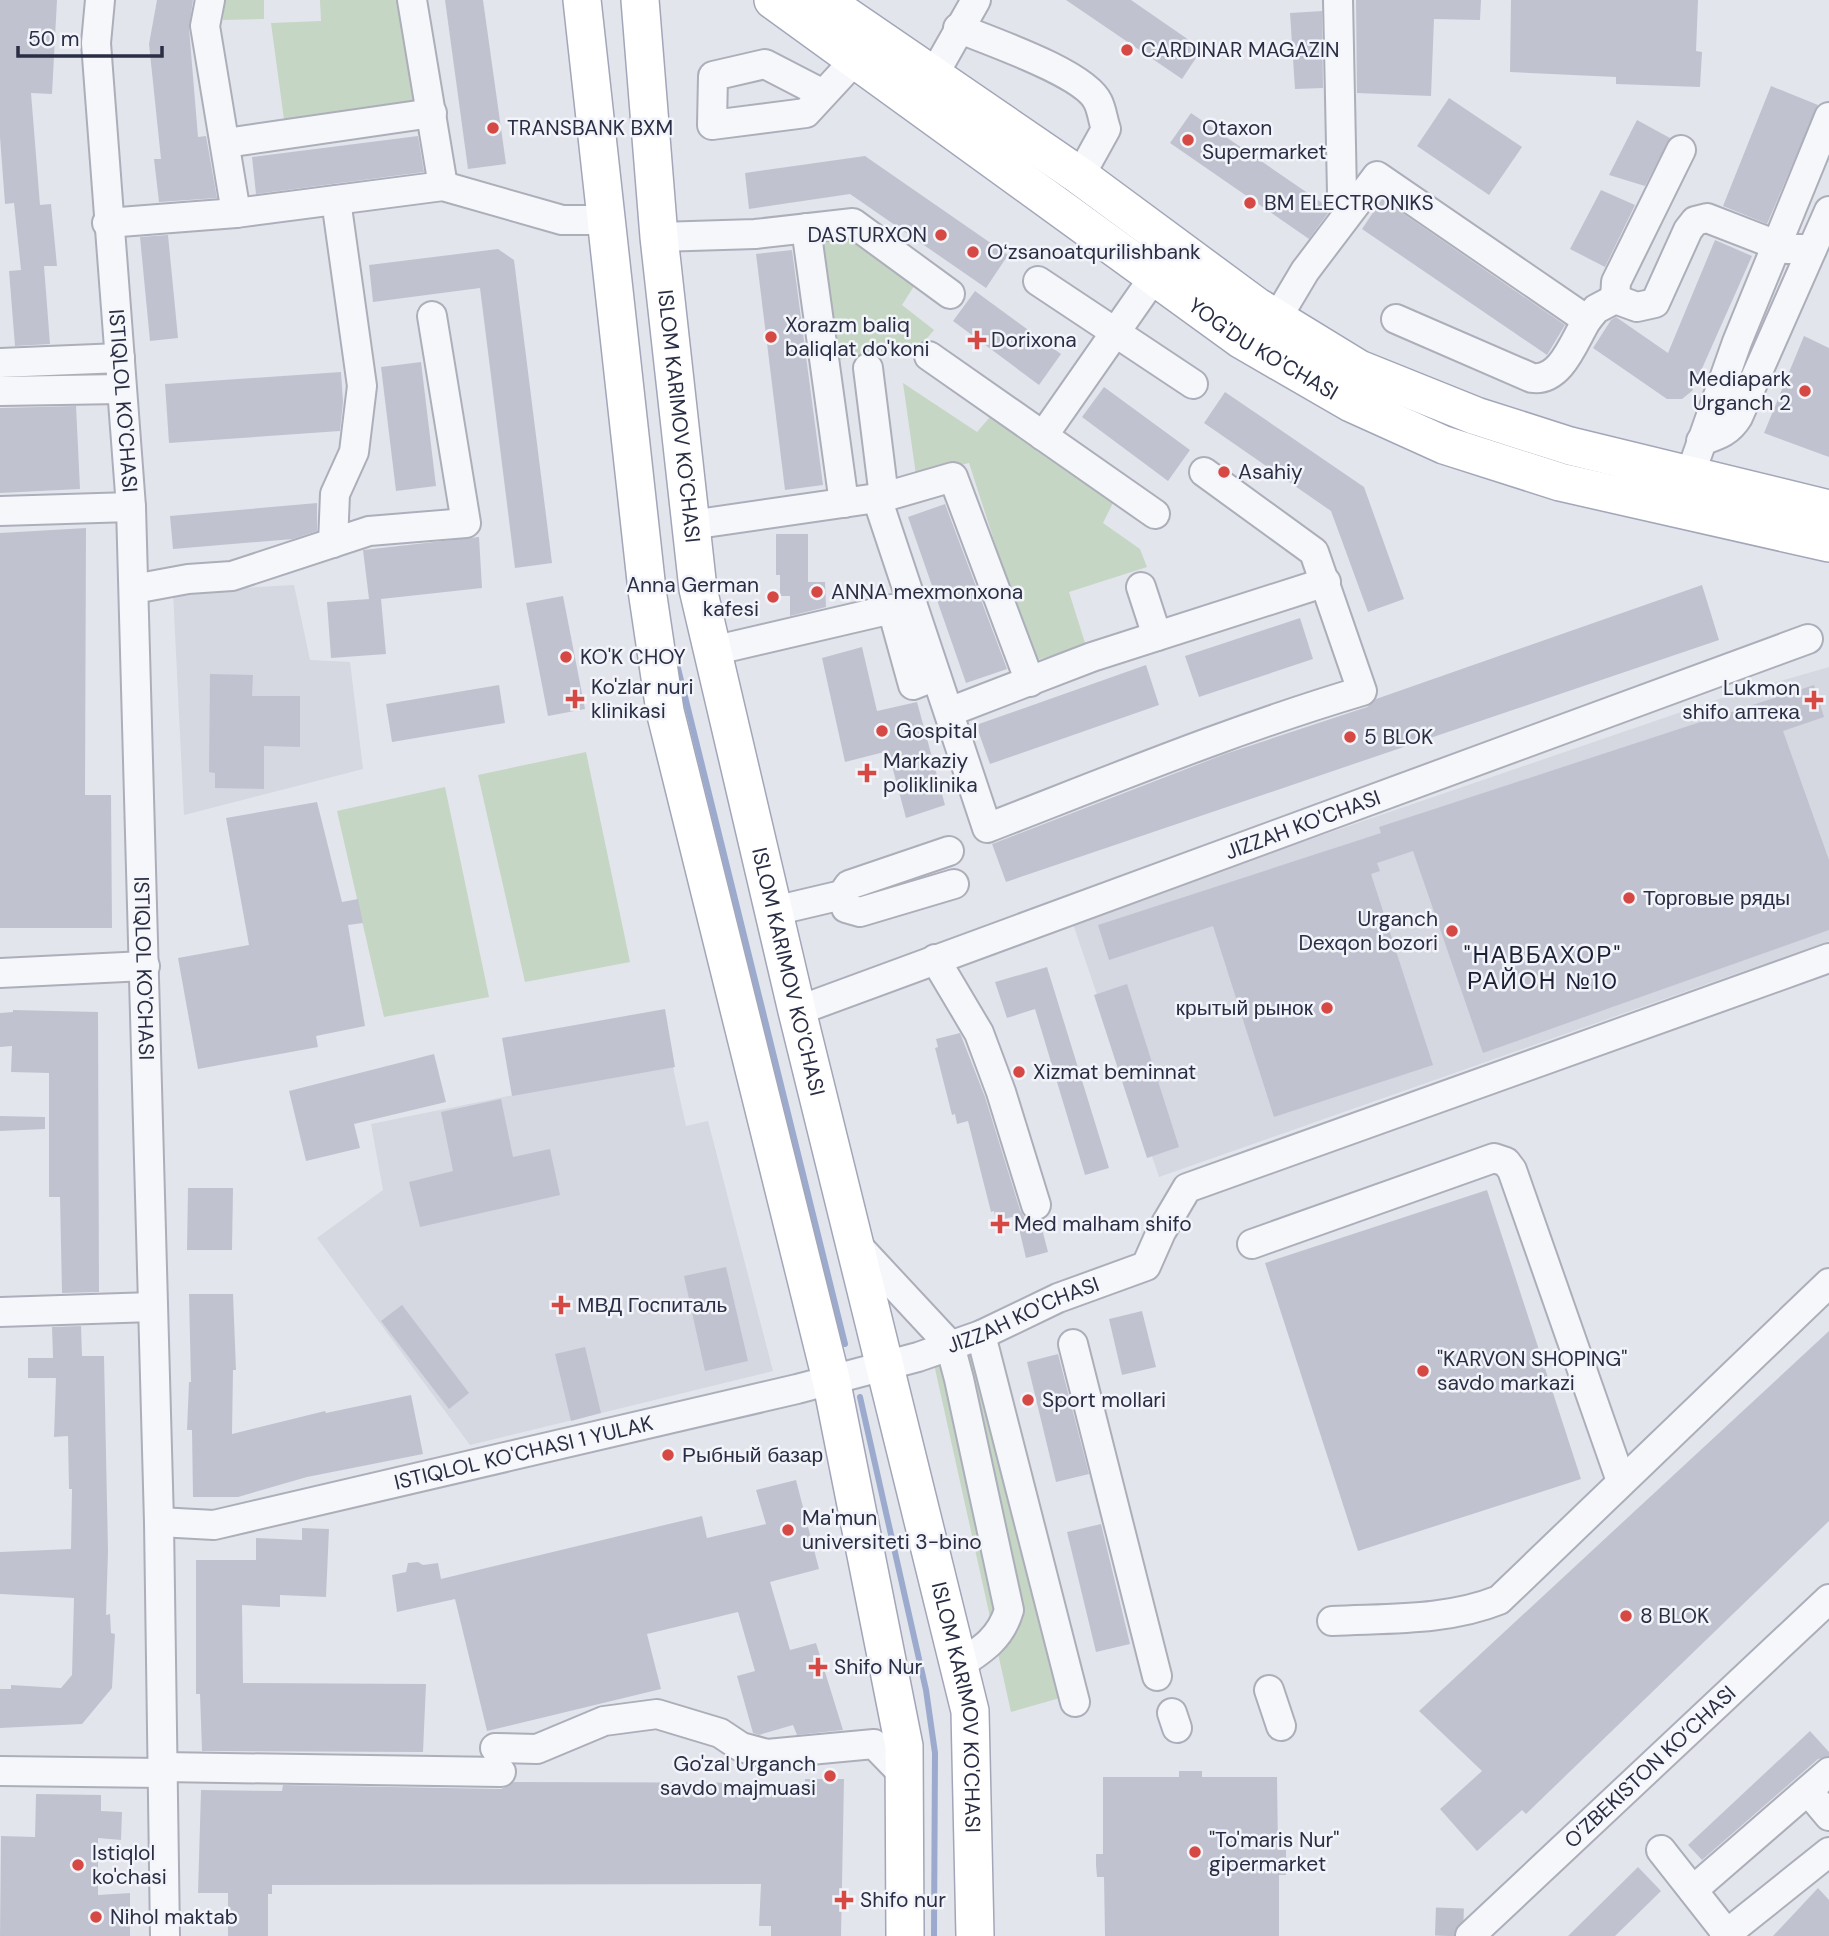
<svg xmlns="http://www.w3.org/2000/svg" width="1829" height="1936" viewBox="0 0 1829 1936" font-family="'DM Sans',sans-serif">
	<rect width="100%" height="100%" fill="#e3e5ec"/>
	<g fill="#d5d7e1">
		<polygon points="294,585 310,660 350,662 363,769 184,815 173,592"/>
		<polygon points="1829,667 1829,941 1159,1177 1072,921 1725,697"/>
		<polygon points="672,1063 686,1126 708,1121 773,1371 470,1445 317,1238 383,1190 371,1124"/>
	</g>
	<g fill="#c5d6c4">
		<polygon points="224,0 264,0 264,19 223,20"/>
		<polygon points="320,0 405,0 422,111 285,127 271,23 321,21"/>
		<polygon points="841,234 914,286 902,305 934,330 917,350 835,360 816,236"/>
		<polygon points="903,383 977,432 990,417 1113,503 1103,523 1140,549 1147,567 1069,592 1086,646 1033,661 969,463 916,475"/>
		<polygon points="586,752 630,962 525,982 478,775"/>
		<polygon points="445,787 489,997 384,1017 337,811"/>
		<polygon points="977,1352 1067,1696 1011,1712 934,1364"/>
	</g>
	<g fill="none" stroke-linecap="round" stroke-linejoin="round">
		<g stroke="#9cabcd" stroke-width="6">
			<polyline points="674,652 845,1344"/>
			<polyline points="860,1397 926,1690 935,1753 934,1936"/>
		</g>
	</g>
	<g fill="#c0c3cf">
		<polygon points="0,0 57,0 52,94 31,93 40,205 51,204 57,266 44,266 50,344 15,346 9,271 21,270 14,203 5,204 0,137"/>
		<polygon points="157,0 193,0 189,28 198,137 206,136 217,198 159,202 154,159 161,159 149,44"/>
		<polygon points="445,0 483,0 506,164 468,169"/>
		<polygon points="1066,0 1131,0 1202,49 1182,79"/>
		<polygon points="1356,0 1481,0 1480,20 1434,19 1431,96 1357,93"/>
		<polygon points="1511,0 1698,0 1696,51 1702,52 1700,87 1616,84 1616,77 1510,72"/>
		<polygon points="1322,11 1323,88 1295,89 1290,13"/>
		<polygon points="1771,86 1818,105 1767,224 1723,206"/>
		<polygon points="1449,98 1522,147 1489,195 1417,146"/>
		<polygon points="1191,113 1331,209 1309,239 1170,143"/>
		<polygon points="1637,120 1670,138 1645,186 1609,175"/>
		<polygon points="418,136 424,172 256,194 252,157"/>
		<polygon points="865,156 1008,255 986,288 850,194 749,209 745,173"/>
		<polygon points="1601,190 1635,205 1605,267 1570,249"/>
		<polygon points="1382,199 1565,325 1547,355 1362,229"/>
		<polygon points="168,235 178,338 150,341 140,237"/>
		<polygon points="1715,240 1752,256 1692,391 1682,399 1667,399 1593,348 1611,320 1616,317 1668,353"/>
		<polygon points="498,249 514,260 552,563 515,568 480,288 373,302 369,265"/>
		<polygon points="792,250 823,485 785,490 756,254"/>
		<polygon points="975,291 1061,354 1039,385 953,321"/>
		<polygon points="1804,336 1829,348 1829,457 1764,433"/>
		<polygon points="421,362 436,486 396,491 381,367"/>
		<polygon points="341,372 343,402 340,431 169,443 165,384"/>
		<polygon points="1104,387 1190,450 1168,481 1082,417"/>
		<polygon points="1225,392 1364,487 1404,599 1368,612 1331,511 1204,423"/>
		<polygon points="76,406 80,489 0,493 0,408"/>
		<polygon points="317,503 317,531 293,539 173,549 170,516"/>
		<polygon points="945,504 1007,669 966,683 908,517"/>
		<polygon points="86,528 85,795 111,795 112,928 0,928 0,533"/>
		<polygon points="776,534 808,534 808,582 825,582 826,607 790,616 790,596 780,596 780,575 776,575"/>
		<polygon points="479,537 482,588 381,599 386,654 331,658 327,602 369,599 363,550"/>
		<polygon points="1702,585 1719,640 1006,882 992,844 1225,754 1367,707 1376,699"/>
		<polygon points="563,596 585,709 548,716 526,603"/>
		<polygon points="1300,618 1313,659 1199,697 1185,656"/>
		<polygon points="862,647 877,711 917,702 945,805 906,818 888,751 845,762 822,658"/>
		<polygon points="1146,665 1159,705 990,764 976,725"/>
		<polygon points="210,674 253,675 252,696 300,696 300,747 264,746 264,789 215,788 215,773 209,772"/>
		<polygon points="499,685 505,723 392,742 386,704"/>
		<polygon points="1814,685 1824,717 1783,731 1829,860 1829,930 1483,1053 1413,851 1377,863 1380,871 1371,874 1433,1065 1274,1117 1213,926 1109,960 1098,925 1381,833 1379,827"/>
		<polygon points="317,802 342,902 358,899 363,923 348,925 365,1026 316,1036 318,1047 198,1069 178,958 249,945 226,818"/>
		<polygon points="1047,967 1109,1168 1085,1175 1035,1009 1007,1018 995,982"/>
		<polygon points="1127,984 1179,1147 1147,1158 1094,995"/>
		<polygon points="665,1009 675,1067 512,1096 502,1038"/>
		<polygon points="13,1010 98,1012 99,1292 62,1293 60,1197 49,1197 49,1073 11,1072 12,1046 0,1047 0,1013 13,1012"/>
		<polygon points="960,1033 985,1097 1020,1210 1025,1218 1040,1221 1048,1252 1026,1258 1016,1216 996,1221 994,1211 991,1212 968,1121 957,1124 955,1114 952,1115 935,1048 938,1047 936,1039"/>
		<polygon points="434,1054 446,1102 354,1124 360,1148 306,1161 289,1091"/>
		<polygon points="501,1099 513,1157 550,1149 560,1195 420,1227 409,1182 453,1171 441,1112"/>
		<polygon points="0,1116 45,1117 45,1129 0,1131"/>
		<polygon points="188,1188 233,1188 232,1250 187,1250"/>
		<polygon points="1487,1190 1581,1479 1358,1551 1265,1263"/>
		<polygon points="726,1267 748,1361 705,1371 684,1276"/>
		<polygon points="189,1294 233,1294 236,1370 233,1370 232,1434 325,1411 326,1413 411,1395 423,1454 307,1477 238,1497 193,1497 192,1430 187,1430 189,1382 191,1382"/>
		<polygon points="402,1305 469,1393 449,1409 381,1321"/>
		<polygon points="1142,1311 1156,1367 1122,1375 1109,1319"/>
		<polygon points="81,1326 82,1356 104,1356 108,1551 106,1615 110,1614 111,1633 115,1634 112,1688 82,1724 0,1728 0,1689 11,1689 11,1685 61,1688 72,1675 74,1598 0,1594 0,1552 71,1549 72,1489 69,1489 68,1436 54,1437 56,1378 28,1378 28,1358 53,1358 52,1327"/>
		<polygon points="1829,1331 1829,1521 1526,1814 1522,1810 1477,1851 1440,1809 1482,1771 1419,1711"/>
		<polygon points="585,1347 601,1413 571,1421 555,1354"/>
		<polygon points="1058,1354 1089,1474 1056,1482 1027,1362"/>
		<polygon points="796,1480 819,1569 770,1582 790,1650 816,1643 843,1730 797,1735 793,1725 759,1735 753,1733 737,1676 755,1671 738,1612 647,1634 661,1689 487,1731 455,1599 397,1612 392,1575 406,1572 408,1563 418,1562 423,1565 438,1563 441,1579 702,1516 707,1538 766,1524 756,1490"/>
		<polygon points="1101,1524 1130,1644 1096,1652 1067,1532"/>
		<polygon points="302,1528 329,1529 326,1597 280,1595 280,1607 242,1605 243,1683 426,1684 423,1752 202,1751 200,1694 196,1694 196,1560 256,1560 256,1538 302,1540"/>
		<polygon points="1810,1731 1829,1752 1829,1756 1818,1759 1702,1860 1688,1845"/>
		<polygon points="1179,1771 1202,1771 1202,1777 1277,1777 1278,1850 1286,1850 1286,1875 1279,1875 1279,1936 1105,1936 1104,1877 1097,1877 1096,1865 1096,1854 1103,1854 1103,1777 1179,1777"/>
		<polygon points="805,1779 844,1779 841,1936 771,1936 771,1926 759,1926 761,1884 272,1885 272,1894 268,1894 268,1936 228,1936 228,1893 198,1893 201,1790 282,1791 283,1785 501,1789 514,1782 805,1783"/>
		<polygon points="36,1794 101,1795 101,1811 122,1812 121,1840 98,1838 98,1895 130,1893 130,1936 0,1936 1,1836 35,1837"/>
		<polygon points="1638,1867 1661,1891 1615,1936 1568,1936"/>
		<polygon points="1818,1888 1829,1900 1829,1936 1773,1936"/>
	</g>
	<g fill="none" stroke-linecap="round" stroke-linejoin="round">
		<polyline stroke="#bec0cb" stroke-width="28" stroke-dasharray="28 14" stroke-linecap="butt" points="1449,1936 1450,1905"/>
		<defs>
			<g id="minor">
				<path id="s1" d="M100,0L96,43L131,507L159,1522L165,1936"/>
				<polyline points="210,0 205,26 236,213"/>
				<polyline points="412,0 443,186"/>
				<polyline points="1338,0 1342,194"/>
				<path d="M958,28C989,41 1085,73 1098,102C1102,110 1103,121 1106,129L1080,176"/>
				<polyline points="933,76 976,0"/>
				<polyline points="823,94 765,64 713,76 712,125 806,113 855,60"/>
				<polyline points="226,143 432,113"/>
				<polyline points="107,223 236,213 443,186 562,220 606,220"/>
				<polyline points="806,228 844,503"/>
				<polyline points="659,237 755,234 853,223 950,294"/>
				<polyline points="1038,281 1193,384"/>
				<polyline points="1615,299 1616,282 1681,150"/>
				<polyline points="1277,318 1305,271 1377,176 1587,320 1596,309 1615,299 1637,307 1655,303 1688,230 1695,221 1707,218 1787,249 1812,249"/>
				<path d="M1396,319L1532,378C1561,382 1574,341 1587,320"/>
				<polyline points="929,356 1155,514"/>
				<polyline points="0,363 120,358"/>
				<polyline points="868,368 884,497"/>
				<polyline points="0,391 121,389"/>
				<polyline points="1043,436 1154,277"/>
				<path d="M1701,441C1718,435 1729,432 1738,417L1829,211"/>
				<polyline points="1690,475 1737,342 1829,117"/>
				<path d="M877,498L987,828C1111,780 1234,729 1362,691L1314,552L1204,472"/>
				<polyline points="0,511 131,507"/>
				<polyline points="691,525 884,497 953,477 1030,682"/>
				<polyline points="333,543 335,494 354,452 362,386 336,200"/>
				<polyline points="1141,587 1157,636"/>
				<polyline points="134,589 188,579 232,576 369,531 466,523 432,316"/>
				<polyline points="712,651 892,609 913,685 936,676"/>
				<polyline points="949,712 1092,657 1326,582"/>
				<polyline points="842,895 846,908 860,912 954,884"/>
				<polyline points="774,911 842,895 849,885 949,851"/>
				<polyline points="935,959 979,1033 1001,1092 1036,1205"/>
				<polyline points="0,973 145,966"/>
				<path id="s2" d="M797,1011L1808,639"/>
				<path d="M856,1244L950,1345L959,1379L1009,1610C1001,1638 982,1650 959,1665"/>
				<polyline points="1252,1244 1494,1158 1506,1162 1512,1170 1621,1481"/>
				<polyline points="0,1312 153,1307"/>
				<polyline points="981,1335 1075,1702"/>
				<polyline points="1073,1344 1157,1676"/>
				<path id="s3" d="M159,1522L214,1525L797,1389L918,1357L981,1335L1058,1298L1146,1266L1161,1232L1187,1188L1829,958"/>
				<path d="M1332,1621C1387,1618 1447,1621 1499,1600L1829,1283"/>
				<polyline points="1269,1690 1281,1726"/>
				<polyline points="1172,1713 1177,1728"/>
				<polyline points="495,1748 537,1749 604,1721 657,1714 720,1733 741,1747 767,1754 874,1744 905,1776"/>
				<polyline points="162,1767 501,1772"/>
				<polyline points="0,1771 162,1773"/>
				<polyline points="1808,1791 1829,1816"/>
				<polyline points="1661,1850 1727,1934"/>
				<polyline points="1693,1890 1829,1772"/>
				<path id="s4" d="M1470,1936L1829,1599"/>
				<polyline points="1724,1936 1829,1852"/>
			</g>
			<g id="major">
				<polyline points="582,0 647,590 665,711 831,1379 904,1746 905,1936"/>
				<path id="s5" d="M640,0L659,237L698,589L797,1011L970,1711L975,1936"/>
				<path id="s6" d="M773,0L1242,340L1351,403L1444,445L1560,482L1829,543"/>
				<polyline points="823,0 1080,176 1256,306 1359,369 1476,416 1570,446 1829,509"/>
			</g>
		</defs>
		<use href="#minor" stroke="#acaeba" stroke-width="32"/>
		<use href="#major" stroke="#a2a6b8" stroke-width="40"/>
		<use href="#minor" stroke="#f6f7fa" stroke-width="28"/>
		<use href="#major" stroke="#fff" stroke-width="37"/>
	</g>
	<g fill="#d64843" stroke="#f3f4f9" stroke-width="2.5">
		<circle cx="1127" cy="50" r="7"/>
		<circle cx="493" cy="128" r="7"/>
		<circle cx="1188" cy="140" r="7"/>
		<circle cx="1250" cy="203" r="7"/>
		<circle cx="941" cy="235" r="7"/>
		<circle cx="973" cy="252" r="7"/>
		<circle cx="771" cy="337" r="7"/>
		<path d="M973.5 329.5h7v7h7v7h-7v7h-7v-7h-7v-7h7z"/>
		<circle cx="1805" cy="391" r="7"/>
		<circle cx="1224" cy="472" r="7"/>
		<circle cx="817" cy="592" r="7"/>
		<circle cx="773" cy="597" r="7"/>
		<circle cx="566" cy="657" r="7"/>
		<path d="M571.5 688.5h7v7h7v7h-7v7h-7v-7h-7v-7h7z"/>
		<path d="M1810.5 689.5h7v7h7v7h-7v7h-7v-7h-7v-7h7z"/>
		<circle cx="882" cy="731" r="7"/>
		<circle cx="1350" cy="737" r="7"/>
		<path d="M863.5 762.5h7v7h7v7h-7v7h-7v-7h-7v-7h7z"/>
		<circle cx="1629" cy="898" r="7"/>
		<circle cx="1452" cy="931" r="7"/>
		<circle cx="1327" cy="1008" r="7"/>
		<circle cx="1019" cy="1072" r="7"/>
		<path d="M996.5 1213.5h7v7h7v7h-7v7h-7v-7h-7v-7h7z"/>
		<path d="M557.5 1294.5h7v7h7v7h-7v7h-7v-7h-7v-7h7z"/>
		<circle cx="1423" cy="1371" r="7"/>
		<circle cx="1028" cy="1400" r="7"/>
		<circle cx="668" cy="1455" r="7"/>
		<circle cx="788" cy="1530" r="7"/>
		<circle cx="1626" cy="1616" r="7"/>
		<path d="M814.5 1656.5h7v7h7v7h-7v7h-7v-7h-7v-7h7z"/>
		<circle cx="830" cy="1776" r="7"/>
		<circle cx="1195" cy="1852" r="7"/>
		<circle cx="78" cy="1865" r="7"/>
		<path d="M840.5 1889.5h7v7h7v7h-7v7h-7v-7h-7v-7h7z"/>
		<circle cx="96" cy="1917" r="7"/>
	</g>
	<g text-anchor="middle" stroke-width="5" stroke-linejoin="round" paint-order="stroke">
		<g font-size="21" fill="#2a2e45" stroke="#f3f4f9" text-anchor="start">
			<text x="1141" y="57">CARDINAR MAGAZIN</text>
			<text x="507" y="135">TRANSBANK BXM</text>
			<text x="1202" y="135">Otaxon<tspan x="1202" dy="24">Supermarket</tspan></text>
			<text x="1264" y="210">BM ELECTRONIKS</text>
			<text x="927" y="242" text-anchor="end">DASTURXON</text>
			<text x="987" y="259">Oʻzsanoatqurilishbank</text>
			<text x="785" y="332">Xorazm baliq<tspan x="785" dy="24">baliqlat do'koni</tspan></text>
			<text x="991" y="347">Dorixona</text>
			<text x="1791" y="386" text-anchor="end">Mediapark<tspan x="1791" dy="24">Urganch 2</tspan></text>
			<text x="1238" y="479">Asahiy</text>
			<text x="759" y="592" text-anchor="end">Anna German<tspan x="759" dy="24">kafesi</tspan></text>
			<text x="831" y="599">ANNA mexmonxona</text>
			<text x="580" y="664">KO'K CHOY</text>
			<text x="591" y="694">Ko'zlar nuri<tspan x="591" dy="24">klinikasi</tspan></text>
			<text x="1800" y="695" text-anchor="end">Lukmon<tspan x="1800" dy="24">shifo аптека</tspan></text>
			<text x="896" y="738">Gospital</text>
			<text x="1364" y="744">5 BLOK</text>
			<text x="883" y="768">Markaziy<tspan x="883" dy="24">poliklinika</tspan></text>
			<text x="1643" y="905">Торговые ряды</text>
			<text x="1438" y="926" text-anchor="end">Urganch<tspan x="1438" dy="24">Dexqon bozori</tspan></text>
			<text x="1313" y="1015" text-anchor="end">крытый рынок</text>
			<text x="1033" y="1079">Xizmat beminnat</text>
			<text x="1014" y="1231">Med malham shifo</text>
			<text x="577" y="1312">МВД Госпиталь</text>
			<text x="1437" y="1366">"KARVON SHOPING"<tspan x="1437" dy="24">savdo markazi</tspan></text>
			<text x="1042" y="1407">Sport mollari</text>
			<text x="682" y="1462">Рыбный базар</text>
			<text x="802" y="1525">Ma'mun<tspan x="802" dy="24">universiteti 3-bino</tspan></text>
			<text x="1640" y="1623">8 BLOK</text>
			<text x="834" y="1674">Shifo Nur</text>
			<text x="816" y="1771" text-anchor="end">Go'zal Urganch<tspan x="816" dy="24">savdo majmuasi</tspan></text>
			<text x="1209" y="1847">"To'maris Nur"<tspan x="1209" dy="24">gipermarket</tspan></text>
			<text x="92" y="1860">Istiqlol<tspan x="92" dy="24">ko'chasi</tspan></text>
			<text x="860" y="1907">Shifo nur</text>
			<text x="110" y="1924">Nihol maktab</text>
		</g>
		<g font-size="21" fill="#2a2e45" stroke="#f3f4f9">
			<text dy="7" stroke="none"><textPath href="#s6" startOffset="602">YOG'DU KO'CHASI</textPath></text>
			<text dy="7" stroke="none"><textPath href="#s1" startOffset="402">ISTIQLOL KO'CHASI</textPath></text>
			<text dy="7" stroke="none"><textPath href="#s5" startOffset="418">ISLOM KARIMOV KO'CHASI</textPath></text>
			<text dy="7" stroke="none"><textPath href="#s2" startOffset="539">JIZZAH KO'CHASI</textPath></text>
			<text dy="7" stroke="none"><textPath href="#s1" startOffset="970">ISTIQLOL KO'CHASI</textPath></text>
			<text dy="7" stroke="none"><textPath href="#s5" startOffset="985">ISLOM KARIMOV KO'CHASI</textPath></text>
			<text dy="7" stroke="none"><textPath href="#s3" startOffset="892">JIZZAH KO'CHASI</textPath></text>
			<text dy="7" stroke="none"><textPath href="#s3" startOffset="373">ISTIQLOL KO'CHASI 1 YULAK</textPath></text>
			<text dy="7" stroke="none"><textPath href="#s5" startOffset="1741">ISLOM KARIMOV KO'CHASI</textPath></text>
			<text dy="7" stroke="none"><textPath href="#s4" startOffset="247">O’ZBEKISTON KO‘CHASI</textPath></text>
		</g>
		<g font-size="23" letter-spacing="2" fill="#1c2036" stroke="#f3f4f9">
			<text x="1543" y="963">"НАВБАХОР"<tspan x="1543" dy="26">РАЙОН №10</tspan></text>
		</g>
	</g>
	<path d="M18 46v10h144v-10" fill="none" stroke="#2a2e45" stroke-width="3.5"/>
	<text x="28" y="46" font-size="21" fill="#2a2e45" stroke="#f3f4f9" stroke-width="5" paint-order="stroke">50 m</text>
</svg>
